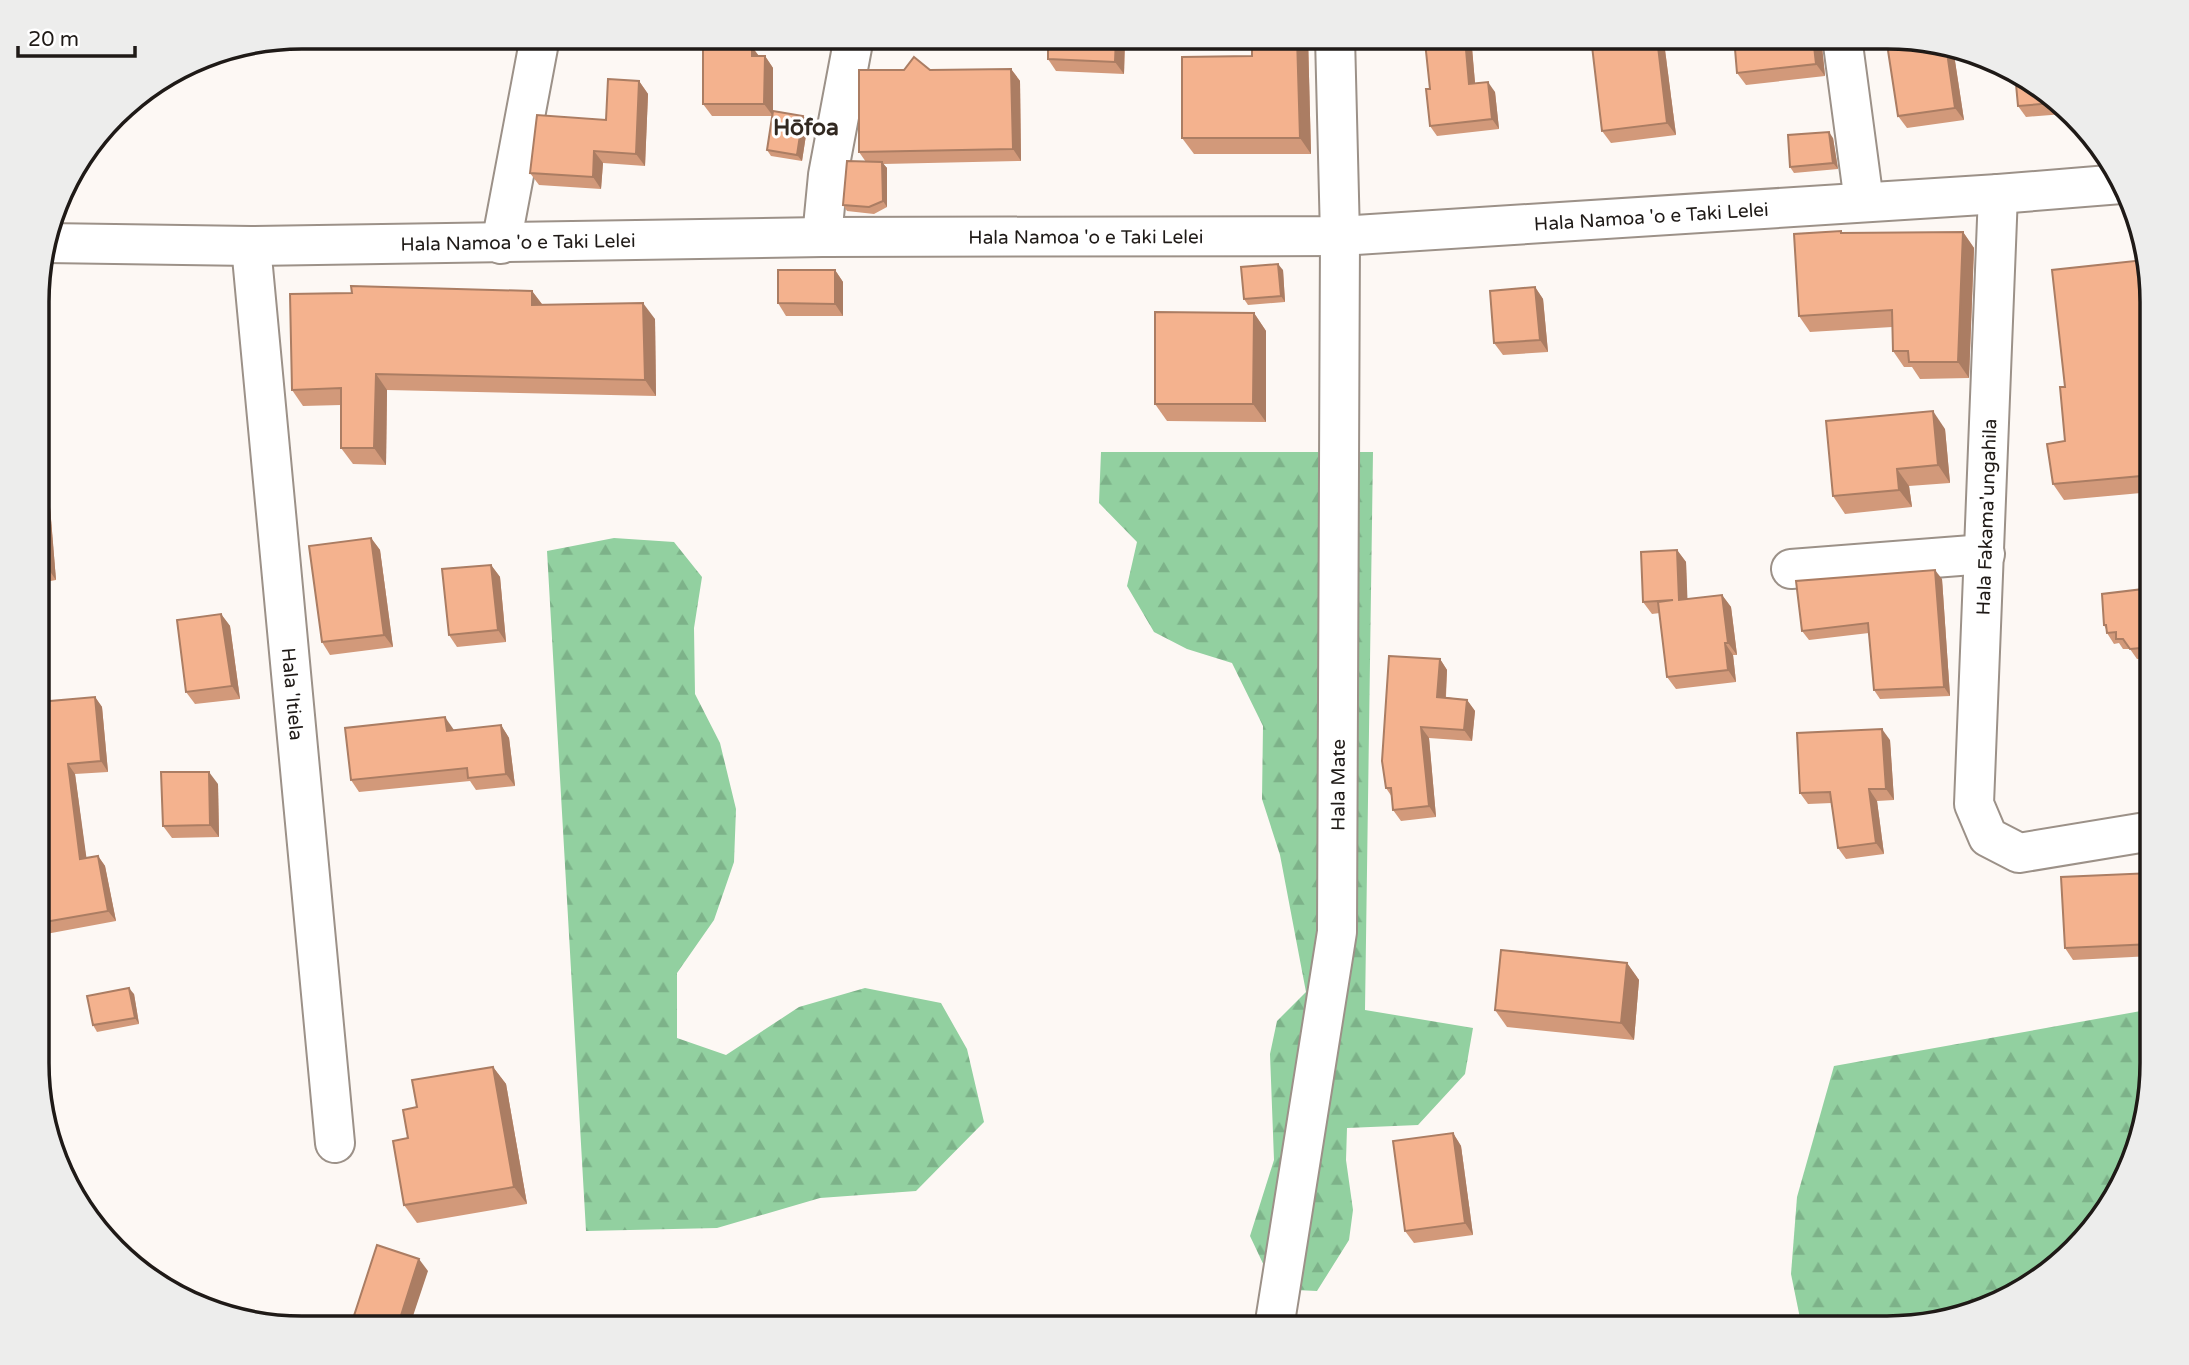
<svg xmlns="http://www.w3.org/2000/svg" width="2189" height="1365" viewBox="0 0 2189 1365" font-family="'Varela Round',sans-serif">
	<defs>
		<pattern id="forest-firs" width="22" height="20" patternUnits="userSpaceOnUse" patternTransform="scale(1.75)"><rect width="22" height="20" fill="#92d0a0"/><path d="M5 1l3.5 6h-7zM16 11l3.5 6h-7z" fill="#7db289"/></pattern>
	</defs>
	<rect width="100%" height="100%" fill="#fdf8f4"/>
	<g fill="url(#forest-firs)">
		<polygon points="1101,452 1373,452 1365,1010 1473,1028 1465,1074 1418,1125 1347,1128 1346,1160 1353,1210 1349,1240 1317,1291 1275,1289 1250,1236 1274,1160 1270,1054 1277,1021 1306,992 1280,855 1262,799 1263,726 1232,663 1187,649 1154,632 1127,586 1137,542 1099,503"/>
		<polygon points="614,538 674,542 702,577 694,628 695,694 720,743 736,809 734,862 714,920 677,973 677,1038 726,1055 799,1007 865,988 941,1003 967,1049 984,1122 916,1191 820,1198 717,1228 586,1231 547,551"/>
		<polygon points="2152,1009 2152,1080 2138,1148 2108,1210 2020,1292 1904,1328 1802,1328 1791,1274 1797,1197 1834,1066"/>
	</g>
	<g fill="none" stroke-linecap="round" stroke-linejoin="round">
		<defs>
			<g id="minor">
				<polyline points="1842,37 1864,202"/>
				<polyline points="1998,194 1974,804 1988,837 2019,853 2152,831"/>
				<polyline points="822,237 828,175 854,37"/>
				<path id="s1" d="M46,243L251,246L822,237L1340,236L1998,194L2121,184"/>
				<polyline points="501,244 540,37"/>
				<path id="s2" d="M251,246L335,1143"/>
				<polyline points="1791,569 1985,554"/>
				<path id="s3" d="M1274,1328L1337,932L1340,236L1335,37"/>
			</g>
		</defs>
		<use href="#minor" stroke="#9c9188" stroke-width="42"/>
		<use href="#minor" stroke="#fff" stroke-width="38"/>
	</g>
	<g fill="#d2997a">
		<polygon points="1125,37 1124,74 1056,71 1048,59"/>
		<polygon points="1252,37 1308,37 1311,154 1194,154 1182,138 1252,56"/>
		<polygon points="1734,37 1821,37 1825,76 1746,85 1737,73"/>
		<polygon points="1465,38 1472,48 1475,84 1495,92 1499,129 1437,136 1430,126 1430,89"/>
		<polygon points="1657,38 1665,50 1676,135 1611,143 1602,131"/>
		<polygon points="752,47 759,56 765,56 773,68 773,111 803,116 808,122 802,161 771,156 767,150 772,116 712,116 703,104"/>
		<polygon points="1953,48 1964,120 1907,128 1898,116"/>
		<polygon points="1011,69 1020,81 1021,161 883,164 887,168 887,207 874,214 847,211 843,205 866,162 859,152 930,70"/>
		<polygon points="639,81 648,94 645,166 603,163 601,189 539,185 530,173 606,120"/>
		<polygon points="2034,81 2064,114 2026,117 2018,106"/>
		<polygon points="1833,138 1838,169 1794,173 1790,167"/>
		<polygon points="1841,231 1842,233 1963,232 1974,248 1969,378 1920,379 1912,367 1904,367 1893,351 1892,327 1810,332 1799,316"/>
		<polygon points="835,270 843,282 843,316 786,316 778,303"/>
		<polygon points="1283,270 1285,302 1248,305 1244,299"/>
		<polygon points="2152,285 2152,492 2064,500 2053,484 2065,441 2065,387"/>
		<polygon points="1535,287 1543,299 1548,352 1503,355 1494,343"/>
		<polygon points="532,291 542,304 655,319 656,396 387,390 386,465 353,464 341,448 341,405 303,406 292,390"/>
		<polygon points="1254,313 1266,331 1266,422 1167,421 1155,404"/>
		<polygon points="1945,429 1950,483 1909,486 1912,507 1845,514 1833,496"/>
		<polygon points="39,492 50,507 56,580 39,583"/>
		<polygon points="371,538 380,550 393,647 330,655 322,642"/>
		<polygon points="1677,550 1686,562 1687,599 1722,595 1731,607 1737,655 1733,655 1736,682 1676,689 1667,677 1660,613 1652,614 1643,602"/>
		<polygon points="491,565 500,577 506,642 457,647 449,635"/>
		<polygon points="1942,579 1950,696 1880,699 1874,690 1869,633 1809,640 1802,631"/>
		<polygon points="2152,588 2152,658 2137,659 2130,649 2123,649 2119,643 2114,644 2107,633 2106,629 2104,625"/>
		<polygon points="221,614 230,626 240,699 195,704 186,692"/>
		<polygon points="1440,659 1447,670 1446,697 1467,700 1475,711 1472,741 1429,738 1436,817 1401,821 1393,810 1392,797 1386,788"/>
		<polygon points="95,697 102,707 108,772 75,774 86,858 98,856 105,866 116,921 46,934 39,923 43,866 39,835"/>
		<polygon points="501,725 509,738 515,786 476,790 470,781 359,792 351,780 454,730"/>
		<polygon points="1890,740 1894,800 1877,801 1884,854 1846,859 1838,848 1832,803 1808,804 1800,793"/>
		<polygon points="218,784 219,837 172,838 163,826"/>
		<polygon points="2152,873 2152,956 2073,960 2065,948"/>
		<polygon points="1627,963 1639,980 1634,1040 1507,1027 1495,1010"/>
		<polygon points="134,994 139,1024 97,1032 93,1025"/>
		<polygon points="493,1067 506,1084 527,1204 417,1223 404,1205 408,1138 417,1107"/>
		<polygon points="1453,1133 1461,1146 1473,1235 1414,1243 1405,1231"/>
	</g>
	<g fill="#ab7d63">
		<polygon points="1116,37 1125,37 1124,74 1115,62"/>
		<polygon points="1297,37 1308,37 1311,154 1300,138"/>
		<polygon points="1813,37 1821,37 1825,76 1816,64"/>
		<polygon points="1465,38 1472,48 1476,94 1469,84"/>
		<polygon points="1657,38 1665,50 1676,135 1667,123"/>
		<polygon points="1946,45 1951,45 1953,48 1964,120 1955,108"/>
		<polygon points="752,47 761,59 752,56"/>
		<polygon points="765,56 773,68 773,116 764,104"/>
		<polygon points="1011,69 1020,81 1021,161 1013,149"/>
		<polygon points="639,81 648,94 645,166 636,154"/>
		<polygon points="1488,82 1495,92 1499,129 1492,119"/>
		<polygon points="803,116 808,122 802,161 797,155"/>
		<polygon points="1829,132 1833,138 1838,169 1833,163"/>
		<polygon points="594,151 603,163 601,189 593,177"/>
		<polygon points="882,162 887,168 887,207 883,201"/>
		<polygon points="1963,232 1974,248 1969,378 1958,362"/>
		<polygon points="1278,264 1283,270 1285,302 1281,296"/>
		<polygon points="835,270 843,282 843,316 835,304"/>
		<polygon points="1535,287 1543,299 1548,352 1540,340"/>
		<polygon points="532,291 544,307 532,305"/>
		<polygon points="643,303 655,319 656,396 645,380"/>
		<polygon points="1254,313 1266,331 1266,422 1253,404"/>
		<polygon points="376,374 387,390 386,465 374,448"/>
		<polygon points="1933,411 1945,429 1950,483 1938,465"/>
		<polygon points="2149,416 2152,420 2152,446"/>
		<polygon points="1897,469 1909,486 1912,507 1899,490"/>
		<polygon points="39,492 50,507 56,580 44,563 39,509"/>
		<polygon points="371,538 380,550 393,647 384,635"/>
		<polygon points="1677,550 1686,562 1688,612 1679,600"/>
		<polygon points="491,565 500,577 506,642 498,630"/>
		<polygon points="1935,570 1942,579 1950,696 1944,687"/>
		<polygon points="1722,595 1731,607 1737,655 1728,643"/>
		<polygon points="221,614 230,626 240,699 232,686"/>
		<polygon points="1725,643 1733,655 1736,682 1728,670"/>
		<polygon points="1440,659 1447,670 1445,708 1437,697"/>
		<polygon points="95,697 102,707 108,772 101,761"/>
		<polygon points="1467,700 1475,711 1472,741 1464,730"/>
		<polygon points="445,717 454,730 456,743 447,731"/>
		<polygon points="501,725 509,738 515,786 506,774"/>
		<polygon points="1421,727 1429,738 1436,817 1429,806"/>
		<polygon points="1882,729 1890,740 1894,800 1886,789"/>
		<polygon points="68,764 75,774 88,869 80,859"/>
		<polygon points="209,772 218,784 219,837 210,825"/>
		<polygon points="1869,789 1877,801 1884,854 1876,843"/>
		<polygon points="98,856 105,866 116,921 108,911"/>
		<polygon points="1627,963 1639,980 1634,1040 1621,1023"/>
		<polygon points="129,988 134,994 139,1024 135,1018"/>
		<polygon points="493,1067 506,1084 527,1204 514,1187"/>
		<polygon points="1453,1133 1461,1146 1473,1235 1465,1223"/>
		<polygon points="419,1259 428,1271 409,1328 397,1328"/>
	</g>
	<g fill="#f4b28e" stroke="#ab7d63" stroke-width="2">
		<polygon points="1048,37 1116,37 1115,62 1048,59"/>
		<polygon points="1252,37 1297,37 1300,138 1182,138 1182,57 1252,56"/>
		<polygon points="1734,37 1813,37 1816,64 1737,73"/>
		<polygon points="1465,38 1469,84 1488,82 1492,119 1430,126 1426,89 1430,89 1425,42"/>
		<polygon points="1657,38 1667,123 1602,131 1592,46"/>
		<polygon points="1914,40 1946,45 1955,108 1898,116 1887,44"/>
		<polygon points="703,47 752,47 752,56 765,56 764,104 703,104"/>
		<polygon points="914,57 930,70 1011,69 1013,149 859,152 859,70 904,70"/>
		<polygon points="2015,73 2034,81 2054,103 2018,106"/>
		<polygon points="608,79 639,81 636,154 594,151 593,177 530,173 537,115 606,120"/>
		<polygon points="773,111 803,116 797,155 767,150"/>
		<polygon points="1829,132 1833,163 1790,167 1788,135"/>
		<polygon points="847,161 882,162 883,201 869,207 843,205"/>
		<polygon points="1841,231 1841,233 1963,232 1958,362 1909,362 1908,351 1893,351 1892,310 1799,316 1794,234"/>
		<polygon points="2144,260 2152,285 2152,416 2149,416 2152,446 2152,475 2053,484 2047,444 2065,441 2060,387 2065,387 2052,270"/>
		<polygon points="1278,264 1281,296 1244,299 1241,267"/>
		<polygon points="778,270 835,270 835,304 778,303"/>
		<polygon points="351,286 532,291 532,305 643,303 645,380 376,374 374,448 341,448 341,388 292,390 290,294 352,293"/>
		<polygon points="1535,287 1540,340 1494,343 1490,291"/>
		<polygon points="1155,312 1254,313 1253,404 1155,404"/>
		<polygon points="1933,411 1938,465 1897,469 1899,490 1833,496 1826,421"/>
		<polygon points="39,509 44,563 39,563"/>
		<polygon points="371,538 384,635 322,642 309,546"/>
		<polygon points="1677,550 1679,600 1722,595 1728,643 1725,643 1728,670 1667,677 1658,602 1673,600 1643,602 1641,552"/>
		<polygon points="491,565 498,630 449,635 442,569"/>
		<polygon points="1935,570 1944,687 1874,690 1868,623 1802,631 1796,581"/>
		<polygon points="2152,588 2152,647 2130,649 2123,639 2116,639 2116,632 2107,633 2106,625 2104,625 2102,594"/>
		<polygon points="221,614 232,686 186,692 177,620"/>
		<polygon points="1389,656 1440,659 1437,697 1467,700 1464,730 1421,727 1429,806 1393,810 1391,788 1386,788 1382,761"/>
		<polygon points="95,697 101,761 68,764 80,859 98,856 108,911 39,923 39,866 43,866 39,835 39,702"/>
		<polygon points="445,717 447,731 501,725 506,774 468,778 467,768 351,780 345,728"/>
		<polygon points="1882,729 1886,789 1869,789 1876,843 1838,848 1830,792 1800,793 1797,733"/>
		<polygon points="161,772 209,772 210,825 163,826"/>
		<polygon points="2152,873 2152,944 2065,948 2061,877"/>
		<polygon points="1501,950 1627,963 1621,1023 1495,1010"/>
		<polygon points="129,988 135,1018 93,1025 87,996"/>
		<polygon points="493,1067 514,1187 404,1205 393,1141 408,1138 403,1110 417,1107 412,1080"/>
		<polygon points="1453,1133 1465,1223 1405,1231 1393,1141"/>
		<polygon points="377,1245 419,1259 397,1328 350,1328"/>
	</g>
	<g text-anchor="middle" stroke-width="6" stroke-linejoin="round" paint-order="stroke">
		<g font-size="19" fill="#1f1a17" stroke="#fff">
			<text dy="7" stroke="none"><textPath href="#s1" startOffset="1606">Hala Namoa 'o e Taki Lelei</textPath></text>
			<text dy="7" stroke="none"><textPath href="#s1" startOffset="1040">Hala Namoa 'o e Taki Lelei</textPath></text>
			<text dy="7" stroke="none"><textPath href="#s1" startOffset="472">Hala Namoa 'o e Taki Lelei</textPath></text>
			<text transform="translate(1986 517) rotate(-88)" y="7">Hala Fakama'ungahila</text>
			<text dy="7" stroke="none"><textPath href="#s2" startOffset="450">Hala 'Itiela</textPath></text>
			<text dy="7" stroke="none"><textPath href="#s3" startOffset="548">Hala Mate</textPath></text>
		</g>
		<g font-size="23" font-weight="bold" fill="#322921" stroke="#fff">
			<text x="806" y="135">Hōfoa</text>
		</g>
	</g>
	<path d="M0 0H2189V1365H0ZM302 49H1887A253 253 0 0 1 2140 302V1063A253 253 0 0 1 1887 1316H302A253 253 0 0 1 49 1063V302A253 253 0 0 1 302 49Z" fill="#ededec" fill-rule="evenodd"/>
	<path fill="none" stroke="#1f1a17" stroke-width="3.5" d="M302 49H1887A253 253 0 0 1 2140 302V1063A253 253 0 0 1 1887 1316H302A253 253 0 0 1 49 1063V302A253 253 0 0 1 302 49Z"/>
	<path d="M18 46v10h117v-10" fill="none" stroke="#1f1a17" stroke-width="3.5"/>
	<text x="28" y="46" font-size="21" fill="#1f1a17" stroke="#ffffff" stroke-width="5" paint-order="stroke">20 m</text>
</svg>
